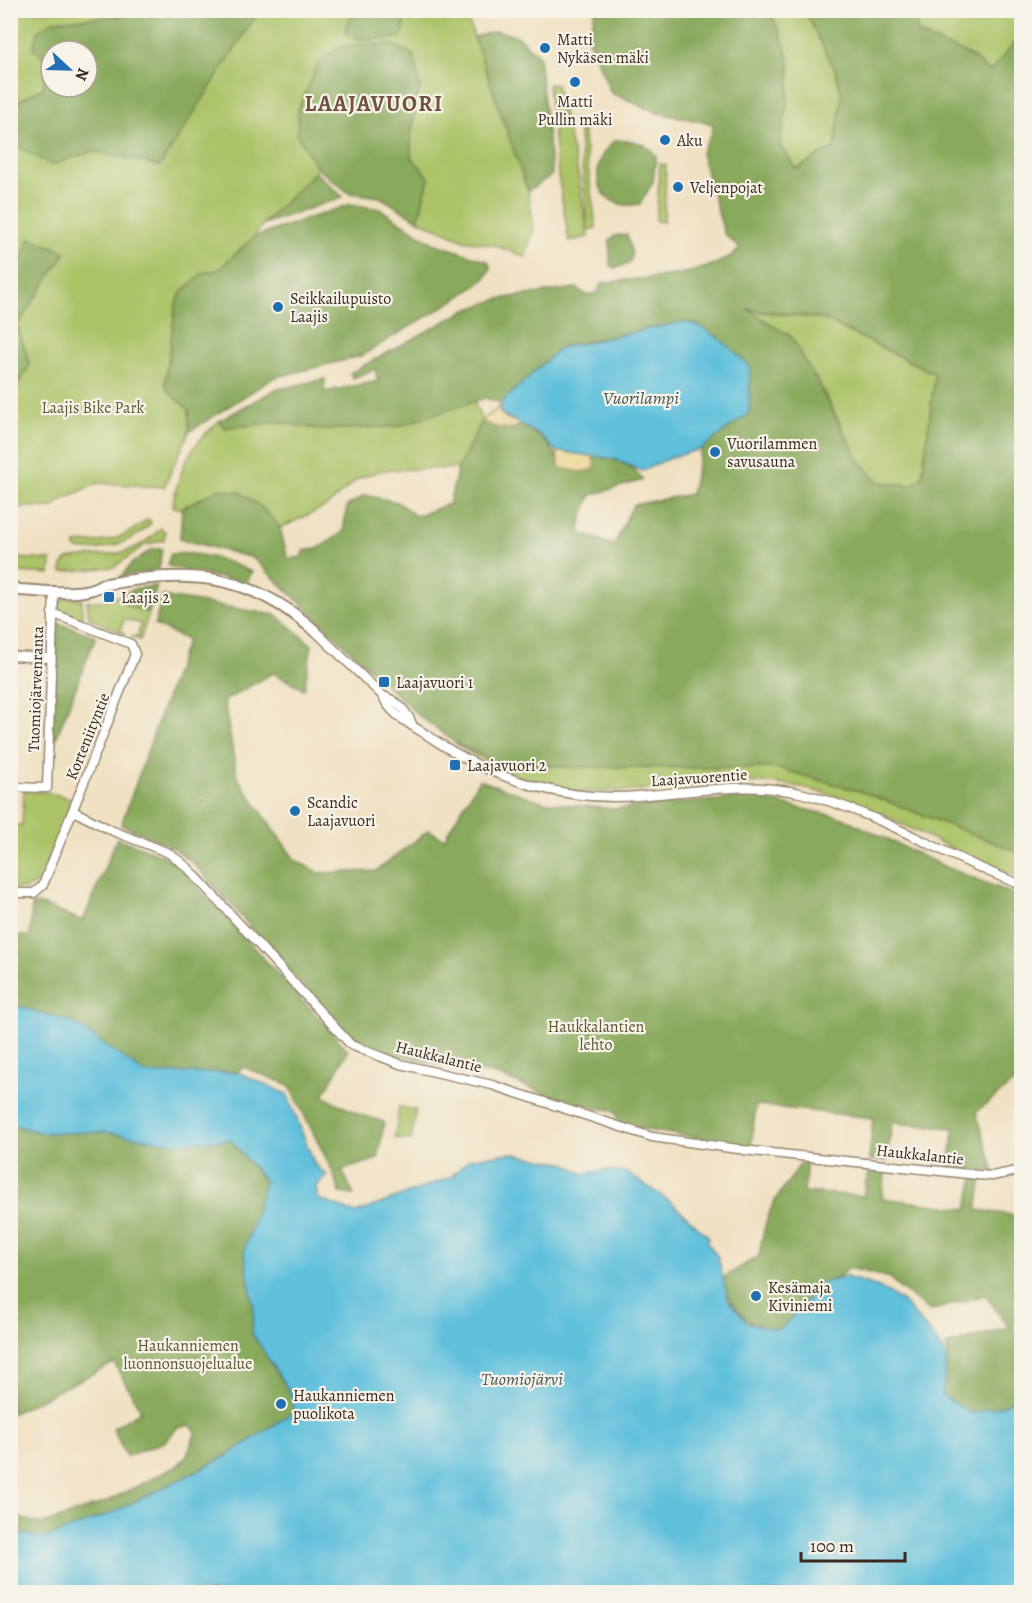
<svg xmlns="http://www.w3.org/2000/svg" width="1032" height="1603" viewBox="0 0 1032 1603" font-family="Alegreya,serif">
	<rect width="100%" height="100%" fill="#f7f3e8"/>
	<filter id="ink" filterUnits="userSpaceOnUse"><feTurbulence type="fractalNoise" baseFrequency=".0167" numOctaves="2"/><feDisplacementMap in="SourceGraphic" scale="12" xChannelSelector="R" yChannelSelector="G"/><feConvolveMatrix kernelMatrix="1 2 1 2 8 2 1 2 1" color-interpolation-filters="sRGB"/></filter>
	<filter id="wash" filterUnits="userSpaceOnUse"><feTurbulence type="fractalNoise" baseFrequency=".008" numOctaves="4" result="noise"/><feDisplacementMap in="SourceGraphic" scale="24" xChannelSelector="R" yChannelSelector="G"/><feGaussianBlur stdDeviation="1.35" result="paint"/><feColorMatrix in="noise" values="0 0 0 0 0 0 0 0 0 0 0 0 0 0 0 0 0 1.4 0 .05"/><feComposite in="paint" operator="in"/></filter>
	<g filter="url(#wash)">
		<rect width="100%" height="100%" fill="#f0e1c3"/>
		<g fill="#acc368" stroke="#747643" stroke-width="1.5">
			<polygon points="11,11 191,11 53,21 43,88 11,105"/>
			<polygon points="259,11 465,11 528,191 534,228 525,257 494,245 464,240 418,220 429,178 411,156 411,134 420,85 297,135 318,169 263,224 254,237 218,270 203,273 181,293 176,304 165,384 189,410 189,432 164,487 98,483 61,500 54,507 11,507 11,395 30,365 17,325 66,252 30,239 24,255 11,262 10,139 18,147 52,165 92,151 159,166"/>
			<polygon points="769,11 805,11 836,72 842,96 835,147 796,169 780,145 789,88 790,61"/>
			<polygon points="929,11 1018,11 1017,40 991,72 971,56 916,33 917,19"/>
			<polygon points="548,84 556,84 578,173 588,237 569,241 558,175"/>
			<polygon points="582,122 596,228 588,230 578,123"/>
			<polygon points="660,164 666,165 664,222 656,221"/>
			<polygon points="743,308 759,312 823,319 935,374 922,478 911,485 879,482 860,462 817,379"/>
			<path d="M474,401L482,421L458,468L382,470L357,479L327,506L280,528L265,510L219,489L182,508L172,507C181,466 187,449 219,421L225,428L279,422L322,430L399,426Z"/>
			<path d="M148,519L151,522C140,540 94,556 75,548V544C108,542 121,541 148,519Z"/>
			<path d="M161,528L165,532L164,540L145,545L114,567L62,572V566L67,559C107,552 128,562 161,528Z"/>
			<polygon points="16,558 51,560 50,574 15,572"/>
			<polygon points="122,595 125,605 149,613 140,640 132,637 137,636 141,624 125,619 120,630 125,634 89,618 87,601 101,601"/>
			<polygon points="65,598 82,599 82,621 64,614 57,605"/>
			<path d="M456,744L494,761L567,767L777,768L863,792L1021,853V878C946,852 878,803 799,787C732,774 667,792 600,792C550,793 497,771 456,744Z"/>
			<polygon points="24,791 46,792 73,799 40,881 26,889 11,888 10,824 22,825"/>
			<polygon points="399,1107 416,1110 411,1140 395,1138"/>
		</g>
		<g fill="#89a95c" stroke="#626a3d" stroke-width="1.5" fill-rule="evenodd">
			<path d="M191,10L259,11L160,166L93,151L52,165L18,147L11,139V105L43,88L48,61L33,48L38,31L53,21ZM51,51H87V87H51Z"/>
			<path d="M356,11H404V31L400,37C386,40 360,42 347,35L345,28Z"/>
			<path d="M595,11H769C798,61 790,90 780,145L796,169L835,147L842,96L836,72L805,11H929L917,19V33L971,56L990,72L1017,40L1018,11H1021V853L863,792L777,768L567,767L494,761L456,743L418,715L253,558L180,539L182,508L219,489L240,492L265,510L280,528L288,559L302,557L303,551L319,548L343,532L347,506L365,495L397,502L416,516L449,504L458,468L482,421C495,429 509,431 523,425C542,437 555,447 560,468L594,469L593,456C612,459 632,462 643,480L591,495L582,517L580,533L614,545L633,505L691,494L701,449L749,413L720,338L693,323L682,322L568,345L560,348L501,403L485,398L399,426L322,430L279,422L225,428L219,421L274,390L325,379L324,392L378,381L375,369L353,378L350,373L464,311L498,299L576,288L587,295L597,293L602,283C646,277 706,278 740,249L724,233L701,153L712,133L713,124L658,113L611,93L588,40ZM747,309L824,319L935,374L922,478L911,485L879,482L860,462L792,337Z"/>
			<polygon points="496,31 517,36 539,56 552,175 528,191 474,37"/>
			<polygon points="365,44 394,45 414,55 420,85 411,134 411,156 429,178 418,220 380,197 349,193 318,169 297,135 298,109 319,62 339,47"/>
			<path d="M615,140C633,141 645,141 656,156L653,182L640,204C596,213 584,165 615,140Z"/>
			<polygon points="315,172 343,197 263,224"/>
			<polygon points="351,204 380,209 433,243 488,261 491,269 484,280 464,294 361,356 273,378 189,432 189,410 170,393 165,384 176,304 181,293 203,273 218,270 254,237"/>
			<polygon points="627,234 632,255 629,264 614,268 610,265 610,240 615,236"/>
			<polygon points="30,238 66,252 17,325 30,365 11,395 11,262 24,255"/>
			<polygon points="152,549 162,549 159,569 121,577 131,564"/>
			<path d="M171,554C200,551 226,560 252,572L246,583C233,580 171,569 167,565Z"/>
			<path d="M157,586L149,613L125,605L122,595C133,587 143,587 157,586Z"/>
			<polygon points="162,596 276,615 312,645 304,689 273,673 224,701 237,777 295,860 319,873 376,871 429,830 444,839 479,780 544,802 613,809 752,797 843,818 941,865 1021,897 1021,1077 976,1112 994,1172 949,1167 954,1128 892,1123 887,1161 869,1160 873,1118 756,1105 751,1146 633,1128 618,1123 617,1115 611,1110 572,1104 496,1075 390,1054 349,1037 193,863 172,847 121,825 187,640 155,625"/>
			<polygon points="57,623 96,636 52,749"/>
			<polygon points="117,838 167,857 184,872 348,1050 323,1096 358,1114 384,1122 378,1159 342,1170 354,1195 340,1193 333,1172 289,1085 243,1067 237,1072 146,1074 72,1022 11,1004 10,936 30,936 32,904 42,905 83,921"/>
			<polygon points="11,1124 42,1133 105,1132 172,1143 231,1140 265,1182 244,1252 254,1310 252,1333 292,1396 293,1412 227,1456 114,1512 46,1538 11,1533 11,1516 43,1524 106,1502 177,1466 186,1457 196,1432 191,1425 177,1428 164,1442 126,1456 113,1428 141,1411 114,1363 11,1414"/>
			<path d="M802,1160L807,1161L804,1192L863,1196L869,1167L886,1169L882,1198L967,1209L974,1178L982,1179L977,1210L1021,1216V1392C1002,1413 994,1404 972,1414L942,1395L948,1354L946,1346L1009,1327L985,1295L930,1311L898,1287L891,1278L848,1268L840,1277L822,1283L782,1329C749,1331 731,1308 721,1279L759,1256C762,1238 765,1221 773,1204C781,1189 794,1177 802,1160Z"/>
		</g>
		<g fill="#eeda9e" stroke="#94825e" stroke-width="1.5">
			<path d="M499,407C501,420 513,420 523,425C509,431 495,429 482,421Z"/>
			<polygon points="556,451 593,456 595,469 582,472 560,468"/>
		</g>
		<g fill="#5ec0dc" stroke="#4c757d" stroke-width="1.5">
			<path d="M682,322C709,325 731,348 750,367L749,413L701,449L672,457L642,471L614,459L556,451L540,435L500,413L501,403L560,348Z"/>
			<path d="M11,1004L72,1022L146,1074L237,1072L287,1094L315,1165L327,1175L316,1187L318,1199L356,1213L451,1177L469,1159L510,1153L567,1164L583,1174L603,1170L626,1172L671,1202L709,1237L707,1242L718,1257L728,1300L747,1322L772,1329L782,1328L822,1283L846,1277L879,1287L902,1301L934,1337L947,1358L942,1395L972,1414C994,1404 1002,1413 1021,1392V1592H11V1533L46,1538L114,1512L227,1456L293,1412L292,1396L252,1333L254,1310L244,1252L265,1181L231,1140L172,1143L105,1132L42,1133L11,1124Z"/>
		</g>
	</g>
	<g filter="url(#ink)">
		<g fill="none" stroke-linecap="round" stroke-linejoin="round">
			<defs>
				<g id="minor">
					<path d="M314,630L383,696C390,716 416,727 433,739C494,780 565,802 638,796C693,792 745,781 800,793C878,811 947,858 1022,885"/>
					<polyline points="10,656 50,658"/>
					<path d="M383,696C396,700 407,711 412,724"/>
					<polyline points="10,787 47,788 54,591"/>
					<polyline points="73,811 113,831 169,853 188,868 351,1045 400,1064 492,1085 652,1137 738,1149"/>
					<polyline points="10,893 34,893 43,885 135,654 131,644 52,613"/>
					<polyline points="743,1150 978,1175 992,1176 1022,1170"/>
				</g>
				<path id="major" d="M10,586L19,590C40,591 84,597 101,585C185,569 247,571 314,630"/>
			</defs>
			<use href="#minor" stroke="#968670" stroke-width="11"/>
			<use href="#major" stroke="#968670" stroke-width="14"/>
			<use href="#minor" stroke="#fff" stroke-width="8"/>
			<use href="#major" stroke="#fff" stroke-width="10"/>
		</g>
	</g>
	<g fill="#1f6fb2" stroke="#f7f3e8" stroke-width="2">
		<circle cx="545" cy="48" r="6"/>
		<circle cx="575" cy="82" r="6"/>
		<circle cx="665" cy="140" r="6"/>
		<circle cx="678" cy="187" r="6"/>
		<circle cx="278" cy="307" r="6"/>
		<circle cx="715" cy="452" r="6"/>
		<rect x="103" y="591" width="12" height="12" rx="3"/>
		<rect x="378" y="676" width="12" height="12" rx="3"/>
		<rect x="449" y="759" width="12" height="12" rx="3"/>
		<circle cx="295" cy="811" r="6"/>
		<circle cx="756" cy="1296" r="6"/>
		<circle cx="281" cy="1404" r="6"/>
	</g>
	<g text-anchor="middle" stroke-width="4.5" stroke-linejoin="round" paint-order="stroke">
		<g font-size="16" fill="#3b2a1e" stroke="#f7f3e8" text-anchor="start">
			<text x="557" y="45">Matti<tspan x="557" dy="18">Nykäsen mäki</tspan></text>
			<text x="575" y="107" text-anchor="middle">Matti<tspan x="575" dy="18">Pullin mäki</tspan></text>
			<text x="677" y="146">Aku</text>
			<text x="690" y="193">Veljenpojat</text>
			<text x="290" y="304">Seikkailupuisto<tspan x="290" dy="18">Laajis</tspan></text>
			<text x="727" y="449">Vuorilammen<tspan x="727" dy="18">savusauna</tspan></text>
			<text x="121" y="603">Laajis 2</text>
			<text x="396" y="688">Laajavuori 1</text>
			<text x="467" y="771">Laajavuori 2</text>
			<text x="307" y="808">Scandic<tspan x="307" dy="18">Laajavuori</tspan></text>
			<text x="768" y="1293">Kesämaja<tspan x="768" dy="18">Kiviniemi</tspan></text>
			<text x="293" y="1401">Haukanniemen<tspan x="293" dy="18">puolikota</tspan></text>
		</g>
		<g font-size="16" fill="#5d5834" stroke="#f7f3e8">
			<text x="93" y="413">Laajis Bike Park</text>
			<text x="596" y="1032">Haukkalantien<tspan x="596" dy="18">lehto</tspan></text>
			<text x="188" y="1351">Haukanniemen<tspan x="188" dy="18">luonnonsuojelualue</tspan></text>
		</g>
		<g font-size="16" fill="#3b2a1e" stroke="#f7f3e8">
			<text transform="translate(35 689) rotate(-88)" y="6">Tuomiojärvenranta</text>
			<text transform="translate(87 736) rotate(-68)" y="6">Korteniityntie</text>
			<text transform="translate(699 777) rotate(-4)" y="6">Laajavuorentie</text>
			<text transform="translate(439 1056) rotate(14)" y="6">Haukkalantie</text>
			<text transform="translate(920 1154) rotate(6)" y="6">Haukkalantie</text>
		</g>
		<g font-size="18" font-style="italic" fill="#465757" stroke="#f7f3e8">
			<text x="641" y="404">Vuorilampi</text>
			<text x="522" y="1385">Tuomiojärvi</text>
		</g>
		<g font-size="22" font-weight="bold" letter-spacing="1.5" fill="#71523f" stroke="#f7f3e8">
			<text x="374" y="111">LAAJAVUORI</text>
		</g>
	</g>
	<rect width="1032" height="1603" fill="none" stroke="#f7f3e8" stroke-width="36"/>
	<g transform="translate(69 69) rotate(112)"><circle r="28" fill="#f7f3e8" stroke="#aca397" stroke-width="1.5"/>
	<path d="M0-4.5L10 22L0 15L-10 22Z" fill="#1f6fb2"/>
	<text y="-9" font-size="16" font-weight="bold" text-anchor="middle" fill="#3b2a1e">N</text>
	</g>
	<path d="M801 1552v9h104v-9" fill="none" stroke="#3b2a1e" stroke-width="3"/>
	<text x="810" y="1552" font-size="18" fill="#3b2a1e" stroke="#f7f3e8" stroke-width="4.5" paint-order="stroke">100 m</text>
</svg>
